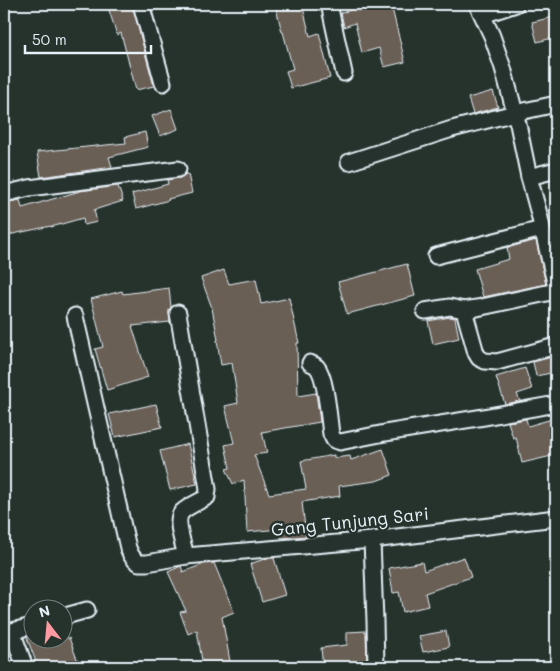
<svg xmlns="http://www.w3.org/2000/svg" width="560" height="671" viewBox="0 0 560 671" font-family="Mali,sans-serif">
	<rect width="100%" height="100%" fill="#26332d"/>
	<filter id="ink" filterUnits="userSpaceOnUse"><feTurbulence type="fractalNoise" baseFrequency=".02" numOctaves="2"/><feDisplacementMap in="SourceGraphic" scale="10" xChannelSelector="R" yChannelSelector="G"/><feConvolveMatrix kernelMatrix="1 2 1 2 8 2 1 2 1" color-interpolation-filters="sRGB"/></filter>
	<g filter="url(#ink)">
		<g fill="#6a5e55" stroke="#e8f1f8">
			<polygon points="107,4 132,4 154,86 136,90 121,33 117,35"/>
			<polygon points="275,4 302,4 310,36 319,33 330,78 291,88 286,71 293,69 283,32 282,32"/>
			<polygon points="370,4 391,4 405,62 384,67 379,48 362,53 355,23 344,27 341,13"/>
			<polygon points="554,17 556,28 556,37 537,42 532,22"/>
			<polygon points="493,91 498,107 473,114 468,98"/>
			<polygon points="171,109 178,129 160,136 152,116"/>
			<polygon points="145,132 148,147 109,157 112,167 41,177 37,152 126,143 125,137"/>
			<polygon points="185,174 188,174 192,193 168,199 169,200 136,209 132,194 168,184 167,180 180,178"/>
			<polygon points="118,186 123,201 94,210 97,222 84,225 83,218 51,227 51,226 8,235 4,215 4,203 20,200 22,208 80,191"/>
			<polygon points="536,240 546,284 483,297 475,269 509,259 507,248"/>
			<polygon points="407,264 415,296 347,314 338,282"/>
			<polygon points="224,270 229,284 256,279 261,304 289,298 299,343 297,343 298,396 316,393 320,422 262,432 267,453 254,455 269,494 306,489 301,461 334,455 334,458 350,456 351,460 383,449 392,475 376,481 339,486 340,496 302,502 306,536 281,538 280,529 247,532 244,480 233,484 226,469 230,468 225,445 234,443 225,406 238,403 232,363 221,365 217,340 218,340 212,308 201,278"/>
			<polygon points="169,288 171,307 169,310 169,314 170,322 132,326 148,377 107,390 95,349 103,347 91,299 122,291 123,294"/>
			<polygon points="450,317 455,318 459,338 433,344 428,321"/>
			<polygon points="556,356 556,372 536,376 533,362"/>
			<polygon points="525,368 532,389 517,394 520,401 505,404 496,377"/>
			<polygon points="156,404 162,427 115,437 109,414"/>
			<polygon points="526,419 528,426 552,419 556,433 556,455 522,463 516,437 513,438 508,422"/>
			<polygon points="188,444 197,484 170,490 160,451"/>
			<polygon points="464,557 471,577 425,593 428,606 403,612 399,592 393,593 389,568 422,562 424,571"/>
			<polygon points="267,558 274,558 285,595 262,602 250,564"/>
			<polygon points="214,563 234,612 222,617 231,667 203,667 197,630 188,634 180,612 186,611 168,572 181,566 183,572 204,564"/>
			<polygon points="366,631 367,667 323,667 321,648 347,645 347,632"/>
			<polygon points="446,631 449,647 423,652 419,636"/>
			<polygon points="27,638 69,638 80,667 38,667"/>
		</g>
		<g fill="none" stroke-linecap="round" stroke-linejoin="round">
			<defs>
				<g id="street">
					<polyline points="141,4 163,83"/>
					<polyline points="329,4 344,73"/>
					<polyline points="477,4 492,36 503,68 518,124 529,177 539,214 556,287"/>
					<polyline points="483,15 516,4"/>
					<polyline points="349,162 452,129 515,113 556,104"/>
					<polyline points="529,177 556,170"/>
					<polyline points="4,194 29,188 178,169"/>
					<polyline points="436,256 542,229"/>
					<polyline points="464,310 476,353 479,358 485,361 497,362 556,346"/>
					<polyline points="425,311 450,307 464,310 477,308 556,291"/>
					<path d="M178,313L208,489L207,497C199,502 188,506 182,512C174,520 184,546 186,556"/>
					<polyline points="75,316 128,548 131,555 135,560 139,563 147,563 186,556 372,540 556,518"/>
					<path d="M310,363C313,364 315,365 317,367C326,377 329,420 331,434L334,440L340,442L385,433L484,417L556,404"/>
					<polyline points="372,540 375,621 376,667"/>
					<polyline points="62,617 87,610"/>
					<polyline points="12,631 25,667"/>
					<polyline points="4,633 32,626"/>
				</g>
			</defs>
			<use href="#street" stroke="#e8f1f8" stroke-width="19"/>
			<use href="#street" stroke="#26332d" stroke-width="15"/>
		</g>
	</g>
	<g text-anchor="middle" stroke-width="5" stroke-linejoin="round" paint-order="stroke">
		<g font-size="18" fill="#e8f1f8" stroke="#26332d">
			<text transform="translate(350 522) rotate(-6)" y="6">Gang Tunjung Sari</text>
		</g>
	</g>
	<rect width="560" height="671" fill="none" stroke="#26332d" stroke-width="20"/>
	<rect x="10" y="10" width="540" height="651" fill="none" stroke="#e8f1f8" stroke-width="2" filter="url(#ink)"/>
	<g transform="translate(48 624) rotate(344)"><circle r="24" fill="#26332d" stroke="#747f7e"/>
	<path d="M0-4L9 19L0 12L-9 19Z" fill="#ff9aa2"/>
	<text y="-8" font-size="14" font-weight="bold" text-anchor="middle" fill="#e8f1f8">N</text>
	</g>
	<path d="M25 45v8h126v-8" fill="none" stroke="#e8f1f8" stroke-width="2.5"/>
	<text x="32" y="45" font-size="15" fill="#e8f1f8" stroke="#26332d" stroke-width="4" paint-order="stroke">50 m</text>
</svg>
